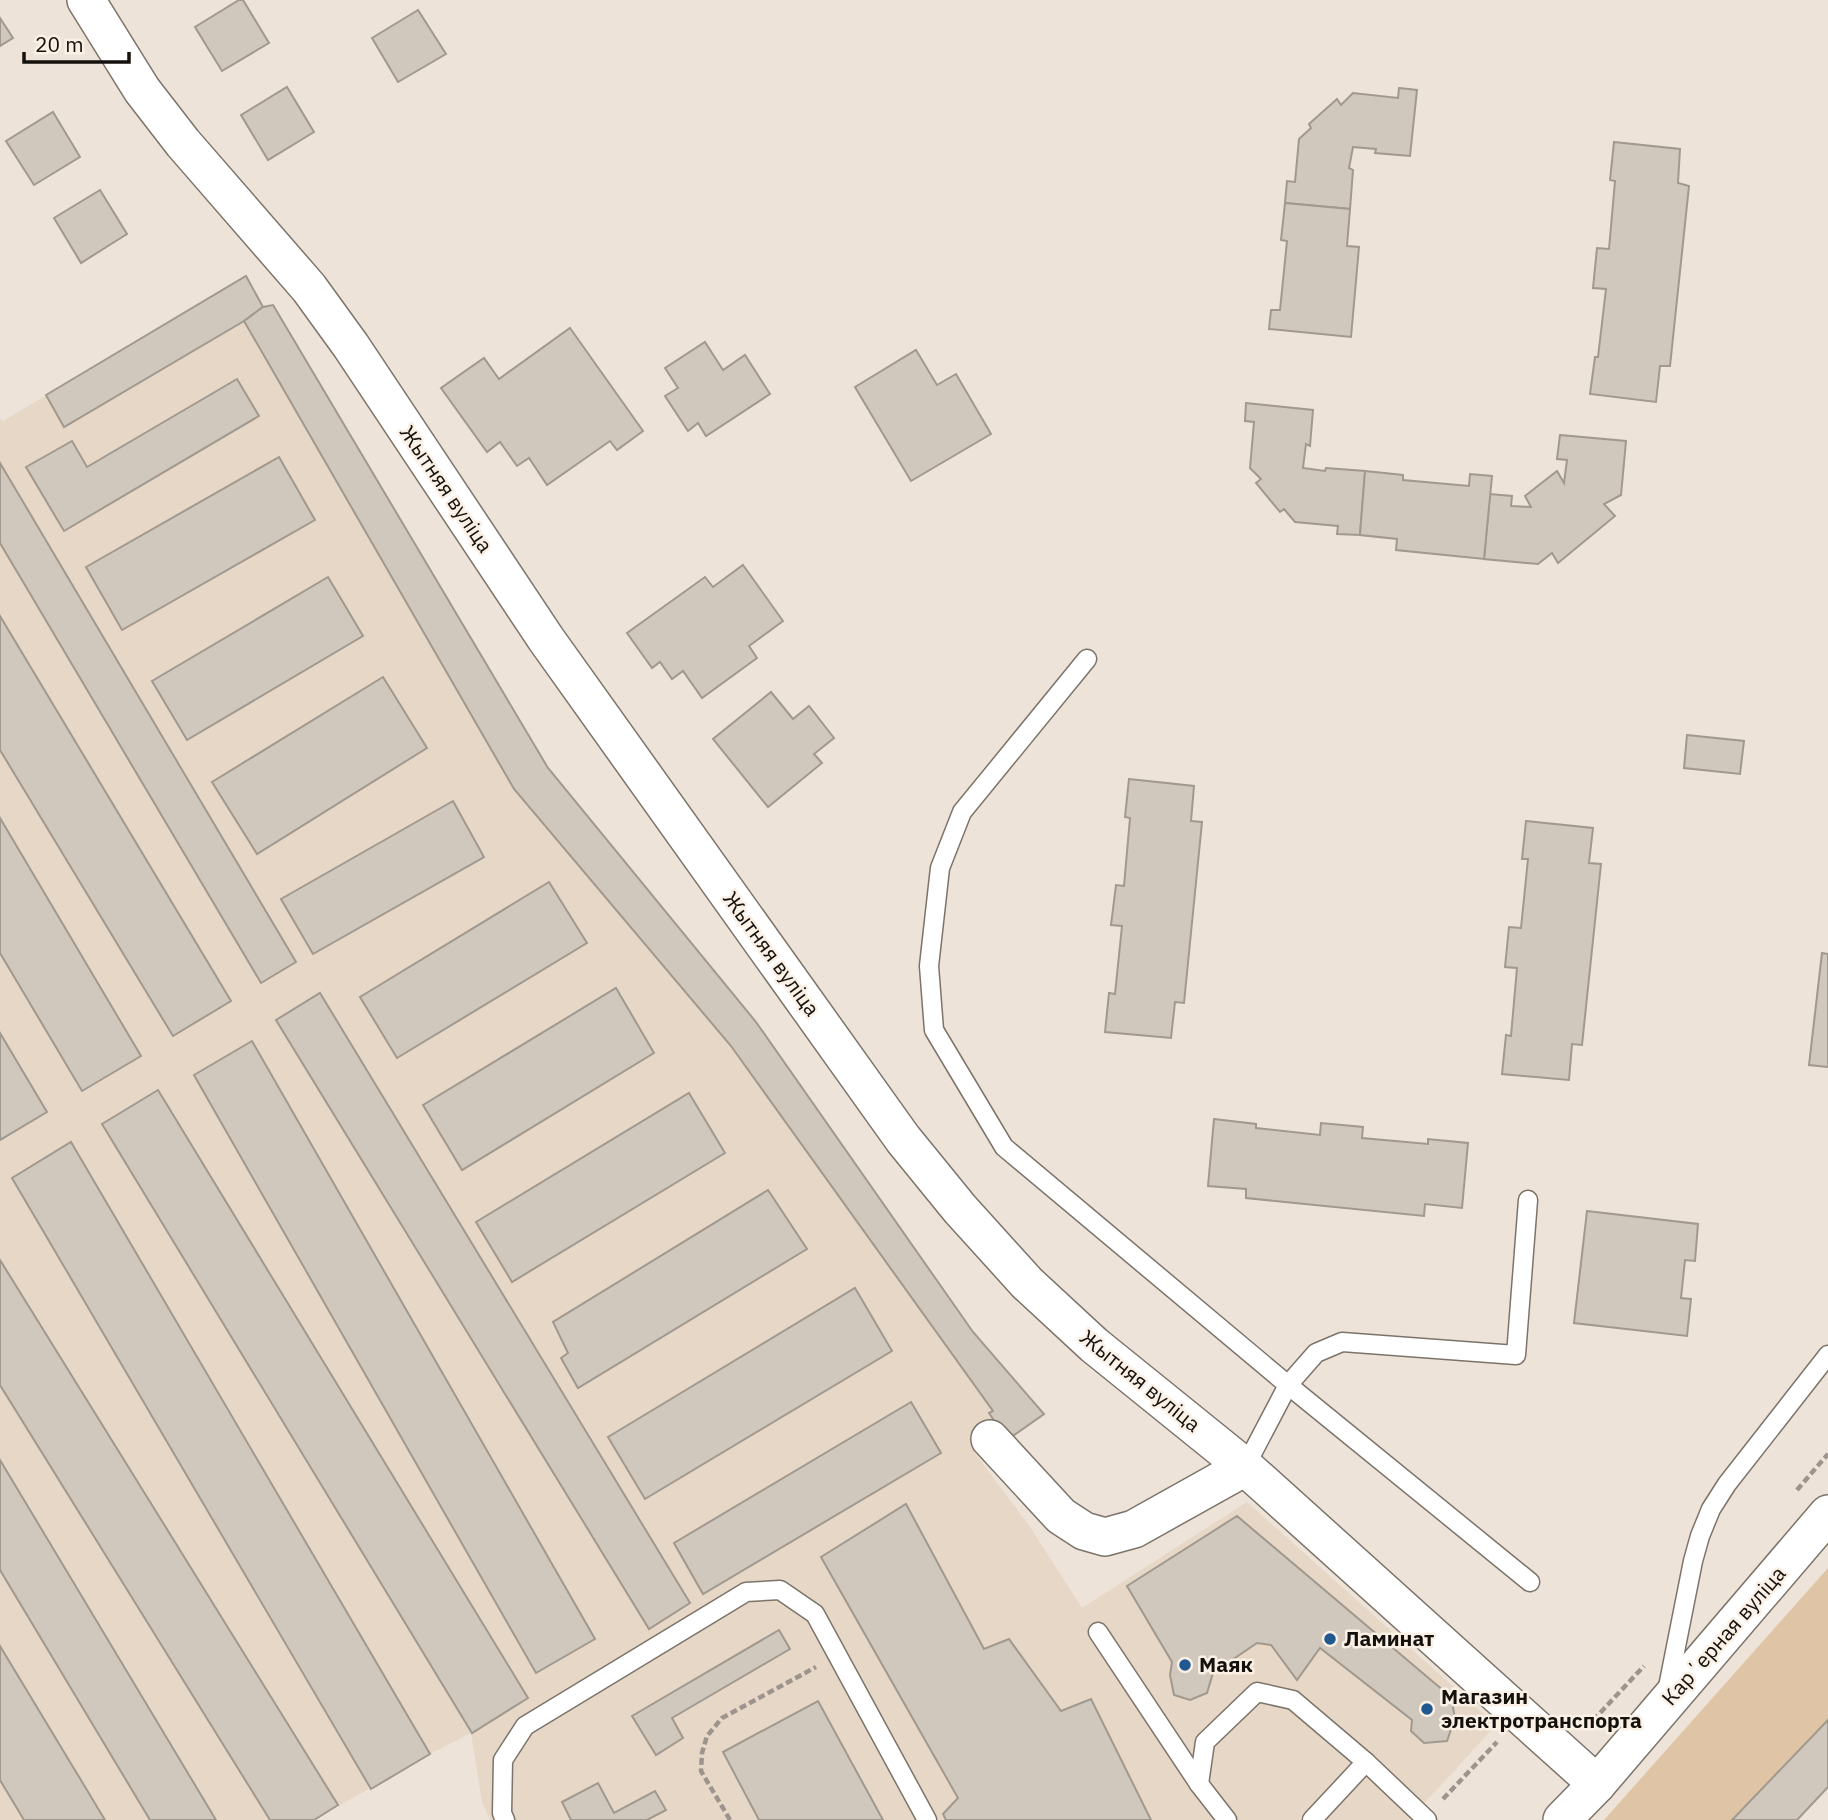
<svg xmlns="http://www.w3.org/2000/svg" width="1828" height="1820" viewBox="0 0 1828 1820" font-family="'IBM Plex Sans',sans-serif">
	<rect width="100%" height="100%" fill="#ede3d8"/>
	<polygon fill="#e6d7c6" points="246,276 263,307 273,305 548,768 756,1022 973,1332 1044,1414 1007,1440 990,1439 974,1452 1028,1524 1082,1608 1247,1502 1496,1725 1409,1820 490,1820 482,1802 471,1733 430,1754 314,1820 0,1820 0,418 3,421"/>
	<polygon fill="#dfc5a5" points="1828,1568 1828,1720 1732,1820 1604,1820"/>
	<g fill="#d1c8bd" stroke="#a1988e" stroke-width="2">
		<polygon points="239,0 243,0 269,43 222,71 195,27"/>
		<polygon points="418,10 446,54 398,82 372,38"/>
		<polygon points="0,18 13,38 0,46"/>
		<polygon points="287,87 314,132 268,160 241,115"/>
		<polygon points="1399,88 1417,90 1410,156 1375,153 1376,149 1353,147 1349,168 1353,170 1350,209 1285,203 1287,181 1295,182 1299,139 1311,128 1309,124 1337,99 1341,105 1353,93 1398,98"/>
		<polygon points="53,112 80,157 34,185 6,141"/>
		<polygon points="1614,142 1680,149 1678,183 1689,186 1670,366 1660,366 1656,402 1590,394 1595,357 1598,357 1606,289 1593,288 1597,248 1609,249 1615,181 1610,180"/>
		<polygon points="100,190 127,234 81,263 54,218"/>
		<polygon points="1285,203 1350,209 1347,246 1359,247 1351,337 1269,329 1271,310 1280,310 1287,241 1281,240"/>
		<polygon points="246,276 263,307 244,321 64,427 46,395"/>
		<polygon points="273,305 548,768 756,1022 973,1332 1044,1414 1007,1440 989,1413 993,1411 731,1046 514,789 244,321 263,307"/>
		<polygon points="570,328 643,431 617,450 610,441 547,485 529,458 517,466 500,442 487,452 441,388 484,358 499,379"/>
		<polygon points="705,342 723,370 745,355 770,394 706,436 698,423 688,431 665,396 678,388 665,368"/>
		<polygon points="916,350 937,385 956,374 991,434 911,481 855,387"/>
		<polygon points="237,379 259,416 64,531 26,467 72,441 87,467"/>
		<polygon points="1246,403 1313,410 1310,446 1306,444 1303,468 1325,471 1326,468 1365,471 1360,535 1337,534 1338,526 1295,522 1284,509 1280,512 1256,483 1261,479 1250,468 1254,422 1245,421"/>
		<polygon points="1560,435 1626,441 1621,495 1604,504 1615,516 1558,563 1552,553 1538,564 1484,559 1490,494 1512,496 1511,506 1531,507 1525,496 1557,471 1564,483 1567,460 1557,459"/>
		<polygon points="279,457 315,520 122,630 86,567"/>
		<polygon points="0,463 296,962 261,983 0,543"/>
		<polygon points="1365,471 1403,475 1403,480 1469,486 1470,474 1492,476 1484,559 1396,550 1397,539 1360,535"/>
		<polygon points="743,565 783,621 749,646 757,658 702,698 683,671 672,679 660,662 652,668 627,633 705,577 713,587"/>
		<polygon points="328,577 363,636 187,740 152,681"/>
		<polygon points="0,616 231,1001 173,1036 0,750"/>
		<polygon points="383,677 427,748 257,854 212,782"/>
		<polygon points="771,692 793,719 809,706 834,738 814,754 822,763 768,807 713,739"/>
		<polygon points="1687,735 1744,741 1740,774 1684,768"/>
		<polygon points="1129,779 1194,786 1191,821 1202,822 1184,1003 1175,1002 1171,1038 1105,1032 1109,993 1115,994 1122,926 1111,925 1116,885 1124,886 1130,818 1125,817"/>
		<polygon points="453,801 484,857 313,954 281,899"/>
		<polygon points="0,818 141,1056 82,1091 0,953"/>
		<polygon points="1526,821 1593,828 1589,863 1601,864 1582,1045 1572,1044 1569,1080 1502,1074 1506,1035 1511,1036 1517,968 1505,967 1509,927 1521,928 1528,859 1522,859"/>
		<polygon points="549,882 587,943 397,1058 360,997"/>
		<polygon points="1822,953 1828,954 1828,1067 1809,1065"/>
		<polygon points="616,988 654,1053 462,1170 423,1105"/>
		<polygon points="320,993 690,1603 649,1629 276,1020"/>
		<polygon points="0,1033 47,1112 0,1140"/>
		<polygon points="252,1041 595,1639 536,1673 194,1075"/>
		<polygon points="158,1090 528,1698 472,1733 102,1124"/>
		<polygon points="689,1093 725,1153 512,1282 476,1222"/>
		<polygon points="1214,1119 1256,1124 1256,1128 1320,1135 1321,1123 1363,1127 1362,1138 1428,1144 1428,1139 1468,1143 1462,1208 1425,1204 1424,1216 1246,1198 1246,1189 1208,1186"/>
		<polygon points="71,1142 430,1754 371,1789 12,1178"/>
		<polygon points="768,1190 807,1249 578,1388 561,1358 568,1353 553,1322"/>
		<polygon points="1587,1211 1698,1224 1695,1261 1685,1260 1681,1298 1691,1299 1687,1336 1574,1323"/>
		<polygon points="0,1260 338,1805 314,1820 270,1820 0,1385"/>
		<polygon points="855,1288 892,1351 645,1499 608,1437"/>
		<polygon points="911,1402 941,1453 703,1594 674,1543"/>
		<polygon points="0,1460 216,1820 150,1820 0,1570"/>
		<polygon points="906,1504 984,1649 1009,1639 1061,1711 1091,1699 1151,1820 946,1820 943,1814 958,1798 821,1557"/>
		<polygon points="1237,1516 1451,1697 1455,1718 1447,1741 1424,1743 1411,1731 1412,1720 1320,1648 1297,1680 1271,1645 1257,1643 1213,1673 1207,1693 1190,1700 1174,1695 1170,1675 1172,1662 1127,1586"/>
		<polygon points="779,1630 790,1649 672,1718 683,1738 656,1755 632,1716"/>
		<polygon points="0,1646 105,1820 24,1820 0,1780"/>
		<polygon points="818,1701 883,1820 759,1820 723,1752"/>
		<polygon points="1828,1720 1828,1787 1797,1820 1732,1820"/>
		<polygon points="598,1783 614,1813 655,1791 666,1810 647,1820 571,1820 562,1802"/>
	</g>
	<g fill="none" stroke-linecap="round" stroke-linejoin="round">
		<defs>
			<g id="lane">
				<polyline points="1087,659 962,812 940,868 929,966 934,1030 1004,1147 1288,1385 1245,1467"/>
				<polyline points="1528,1200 1516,1355 1342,1342 1316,1353 1288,1385 1530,1582"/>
				<polyline points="1098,1632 1199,1784 1227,1820"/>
				<polyline points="1667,1692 1693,1561 1700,1536 1711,1509 1727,1484 1828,1355"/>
				<polyline points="1199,1784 1205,1742 1257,1692 1293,1700 1366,1762 1427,1820"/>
				<polyline points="505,1820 502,1813 503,1760 525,1726 746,1592 780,1590 815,1614 927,1820"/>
				<polyline points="1312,1820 1366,1762"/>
			</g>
			<g id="street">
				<polyline points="86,0 142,90 183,143 309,288 351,346 546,639 903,1139 960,1209 1027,1283 1094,1345 1245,1467 1597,1784"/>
				<polyline points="990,1439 1061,1516 1084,1531 1105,1537 1134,1529 1245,1467"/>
				<polyline points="1562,1820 1597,1784 1828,1514"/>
			</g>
		</defs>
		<use href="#lane" stroke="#7c746a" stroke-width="21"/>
		<use href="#street" stroke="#7c746a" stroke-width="40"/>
		<g stroke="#9d958d" stroke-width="4.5" stroke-dasharray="7 3.5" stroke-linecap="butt">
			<polyline points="1797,1490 1828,1454"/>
			<polyline points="1586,1728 1644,1666"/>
			<polyline points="1443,1799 1497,1742"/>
			<polyline points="730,1820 701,1771 702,1753 707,1736 722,1718 816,1667"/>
		</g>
		<use href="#lane" stroke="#fff" stroke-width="18"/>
		<use href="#street" stroke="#fff" stroke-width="37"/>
	</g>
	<g fill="#20588f" stroke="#faf0e5" stroke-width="2.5">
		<circle cx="1330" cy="1639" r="7"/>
		<circle cx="1185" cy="1665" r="7"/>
		<circle cx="1427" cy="1709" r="7"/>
	</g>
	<g text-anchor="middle" stroke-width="5" stroke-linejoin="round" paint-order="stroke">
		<g font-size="21" fill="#14110d" stroke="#faf0e5">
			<text transform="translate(446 489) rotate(56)" y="7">Жытняя вуліца</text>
			<text transform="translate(771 954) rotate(54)" y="7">Жытняя вуліца</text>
			<text transform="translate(1140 1381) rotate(39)" y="7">Жытняя вуліца</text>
			<text transform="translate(1724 1636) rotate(-49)" y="7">Карʼерная вуліца</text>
		</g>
		<g font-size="21" font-weight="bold" fill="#14110d" stroke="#faf0e5" text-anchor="start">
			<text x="1344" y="1646">Ламинат</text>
			<text x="1199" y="1672">Маяк</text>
			<text x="1441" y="1704">Магазин<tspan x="1441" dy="24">электротранспорта</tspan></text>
		</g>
	</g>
	<path d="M24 52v10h105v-10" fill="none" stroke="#14110d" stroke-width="3.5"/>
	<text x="35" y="52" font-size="21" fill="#14110d" stroke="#faf0e5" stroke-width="5" paint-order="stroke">20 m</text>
</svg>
